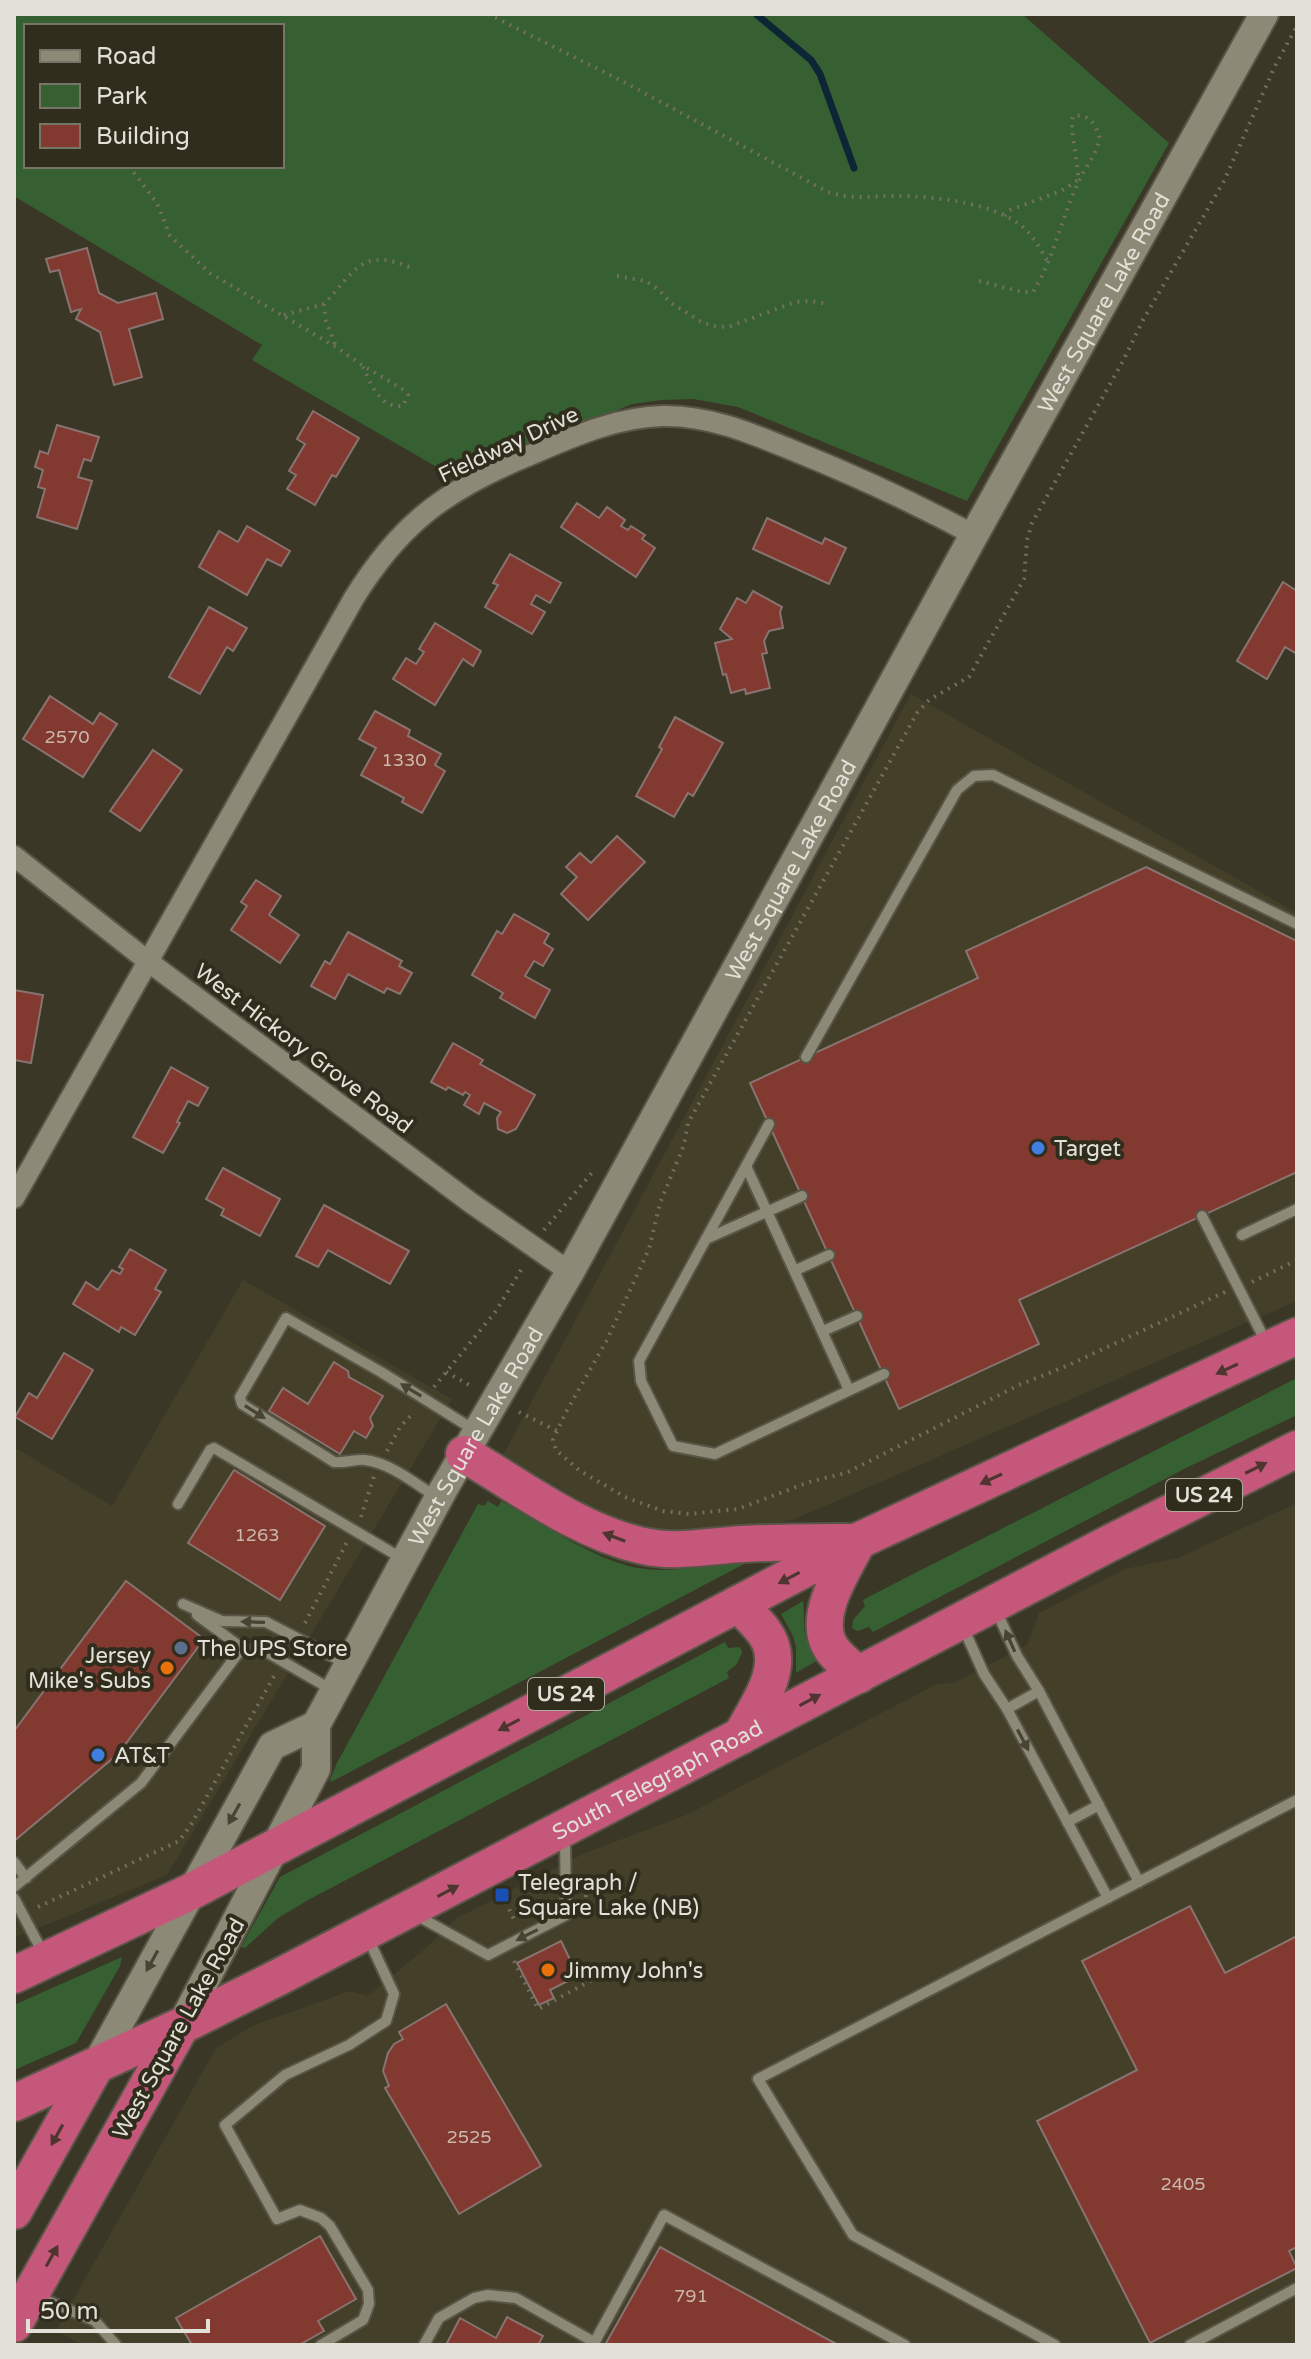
<svg xmlns="http://www.w3.org/2000/svg" width="1311" height="2359" viewBox="0 0 1311 2359" font-family="'Varela Round',sans-serif">
	<rect width="100%" height="100%" fill="#3a3727"/>
	<g fill="#433f28">
		<polygon points="911,694 1297,913 1297,1301 795,1519 704,1538 624,1526 503,1455"/>
		<polygon points="243,1280 452,1399 167,1875 14,1938 14,1447 112,1506"/>
		<polygon points="1297,1503 1297,2345 82,2345 56,2330 216,2048 252,2026 350,1991 368,1996 420,1953 457,1918 585,1853 686,1815 937,1684 954,1683 1027,1645 1039,1613 1125,1569 1178,1558"/>
	</g>
	<g fill="#366032" fill-rule="evenodd">
		<path d="M14,14H1022L1169,143L967,501L738,407L693,399L663,400L632,404L469,471L435,466L252,360L262,345L14,196ZM26,26H282V166H26Z"/>
		<polygon points="1297,1378 1297,1415 1186,1468 873,1632 869,1627 858,1631 852,1628 853,1620 865,1606 863,1600 878,1592"/>
		<path d="M488,1501L498,1507L501,1501C539,1522 592,1558 633,1567C674,1576 720,1562 761,1555L331,1782L330,1780L337,1763L478,1504L484,1506Z"/>
		<path d="M803,1601C806,1631 799,1631 818,1660L796,1673V1647L793,1636L781,1614Z"/>
		<polygon points="725,1642 728,1648 740,1647 742,1653 736,1665 727,1672 729,1678 310,1899 278,1918 245,1948 241,1947 280,1877"/>
		<polygon points="122,1957 120,1966 76,2043 14,2070 14,2005"/>
	</g>
	<g fill="none" stroke-linecap="round" stroke-linejoin="round">
		<polyline stroke="#0d2635" stroke-width="7" points="756,14 811,60 820,74 854,168"/>
	</g>
	<g fill="#823930" stroke="#897370" stroke-width="2">
		<polygon points="87,248 99,293 118,303 156,293 163,319 129,329 142,377 114,385 100,332 76,319 81,309 71,312 59,270 50,272 46,259"/>
		<polygon points="313,411 359,438 336,477 332,475 315,505 287,489 296,475 289,471 305,444 297,439"/>
		<polygon points="57,425 99,437 91,461 84,459 78,477 92,481 77,529 37,517 45,489 38,487 43,470 35,467 40,451 48,454"/>
		<polygon points="577,503 599,518 607,507 625,520 621,526 628,530 631,526 645,535 642,539 655,548 636,577 561,527"/>
		<polygon points="767,518 822,544 825,538 846,548 829,584 753,549"/>
		<polygon points="247,526 290,551 281,566 267,559 247,595 199,567 219,531 238,542"/>
		<polygon points="510,554 561,583 550,603 536,595 531,604 545,612 532,634 485,607 498,585 493,583"/>
		<polygon points="1283,582 1297,591 1297,654 1285,647 1267,679 1237,661"/>
		<polygon points="753,591 782,607 780,612 783,628 769,631 764,641 767,653 762,654 770,688 746,694 745,689 731,693 726,674 723,675 715,643 732,639 720,629 737,598 746,603"/>
		<polygon points="209,607 247,628 233,651 227,647 200,694 169,677"/>
		<polygon points="435,623 481,651 473,666 463,659 435,705 393,679 406,658 416,664 424,652 419,649"/>
		<polygon points="50,696 93,724 100,713 117,724 83,777 23,739"/>
		<polygon points="375,711 410,730 408,736 441,754 435,765 445,771 422,813 402,802 404,798 361,775 376,748 359,739"/>
		<polygon points="675,717 723,743 693,796 688,793 674,817 636,796 662,749 659,747"/>
		<polygon points="153,750 182,770 140,831 110,811"/>
		<polygon points="617,836 645,862 588,920 561,894 577,877 566,867 580,853 591,863"/>
		<polygon points="1146,867 1297,941 1297,1172 1019,1300 1039,1344 899,1409 750,1083 978,978 966,951"/>
		<polygon points="256,880 281,896 269,915 299,935 280,963 231,930 247,906 241,902"/>
		<polygon points="514,914 549,934 544,943 553,949 543,966 534,961 525,976 550,990 535,1018 500,998 503,993 472,975 497,931 502,934"/>
		<polygon points="348,932 402,961 399,966 412,973 400,994 387,988 384,993 348,974 335,999 311,986 325,961 330,964"/>
		<polygon points="14,990 43,995 31,1063 14,1060"/>
		<polygon points="453,1043 483,1060 480,1064 535,1095 516,1129 507,1133 498,1129 497,1118 501,1112 484,1103 479,1114 464,1105 470,1095 465,1092 463,1095 448,1087 446,1090 431,1082"/>
		<polygon points="171,1067 208,1088 198,1106 188,1101 177,1122 180,1123 163,1153 133,1137"/>
		<polygon points="223,1168 280,1199 260,1236 221,1215 224,1209 206,1199"/>
		<polygon points="324,1205 409,1251 390,1284 328,1250 318,1267 296,1256"/>
		<polygon points="130,1249 166,1270 155,1289 161,1292 135,1335 121,1327 119,1332 73,1304 86,1282 98,1290 112,1270 120,1274 123,1269 119,1267"/>
		<polygon points="64,1353 93,1370 52,1439 15,1417 29,1393 37,1398"/>
		<polygon points="334,1362 348,1371 349,1377 383,1396 370,1418 373,1426 366,1438 354,1431 340,1454 269,1411 283,1388 308,1404"/>
		<polygon points="234,1470 325,1526 280,1600 188,1543"/>
		<polygon points="126,1581 204,1639 118,1754 14,1841 14,1731"/>
		<polygon points="1190,1906 1225,1973 1297,1936 1297,2247 1289,2251 1297,2268 1150,2343 1037,2121 1137,2070 1082,1961"/>
		<polygon points="561,1941 578,1976 550,1990 554,1998 539,2005 517,1963"/>
		<polygon points="446,2004 541,2166 459,2214 385,2088 389,2086 383,2071 388,2053 394,2044 403,2039 399,2032"/>
		<polygon points="320,2236 356,2299 318,2321 324,2331 299,2345 192,2345 176,2318"/>
		<polygon points="660,2247 838,2345 605,2345"/>
		<polygon points="507,2317 543,2336 538,2345 446,2345 460,2318 496,2338"/>
	</g>
	<g fill="none" stroke-linecap="round" stroke-linejoin="round">
		<defs>
			<g id="lane">
				<polyline points="806,1057 957,790 974,776 993,775 1297,924"/>
				<polyline points="769,1124 639,1361 641,1381 673,1446 715,1454 884,1374"/>
				<polyline points="746,1166 849,1390"/>
				<polyline points="1202,1216 1267,1344"/>
				<polyline points="1242,1235 1297,1209"/>
				<polyline points="706,1239 802,1196"/>
				<polyline points="796,1270 829,1255"/>
				<polyline points="823,1331 857,1316"/>
				<path d="M438,1498C417,1485 391,1463 365,1460C355,1459 346,1463 334,1462L242,1404L240,1397L286,1318L381,1372L476,1431"/>
				<polyline points="178,1504 210,1450 214,1448 403,1559"/>
				<polyline points="183,1604 222,1621 266,1622 347,1664"/>
				<polyline points="995,1608 1017,1656 1039,1691 1139,1882"/>
				<polyline points="197,1615 242,1648 263,1650 332,1690"/>
				<polyline points="963,1627 984,1674 1007,1709 1108,1898"/>
				<polyline points="1007,1709 1039,1691"/>
				<polyline points="1067,1822 1099,1805"/>
				<polyline points="14,1862 26,1878"/>
				<polyline points="14,1887 141,1783 242,1648"/>
				<polyline points="14,1898 43,1953"/>
				<polyline points="414,1914 488,1955 566,1915 565,1836"/>
				<polyline points="36,2296 95,2321 116,2345"/>
				<polyline points="321,2345 363,2320 369,2304 368,2290 330,2226 321,2218 300,2210 277,2219 225,2125 285,2075 349,2045 386,2021 394,1994 368,1938"/>
				<polyline points="424,2345 439,2318 474,2298 488,2295 516,2298 594,2342"/>
				<polyline points="593,2345 664,2215 905,2345"/>
				<polyline points="1055,2345 853,2235 758,2079 1297,1800"/>
				<polyline points="1190,2345 1297,2288"/>
			</g>
			<g id="street">
				<polyline points="14,856 149,962 471,1203 570,1272"/>
				<path d="M14,1198L354,598C398,527 441,493 518,460C564,441 612,417 663,416C708,415 751,433 792,450C854,475 915,503 974,535"/>
			</g>
			<g id="secondary">
				<path id="s1" d="M181,2026L316,1769V1725L443,1490L570,1272L974,535L1264,14"/>
				<polyline points="95,2067 272,1746 316,1725"/>
			</g>
			<g id="highway">
				<path d="M464,1454C519,1486 576,1530 639,1545C674,1554 707,1546 743,1544C778,1542 813,1542 848,1542"/>
				<path d="M858,1541C843,1571 811,1616 831,1648C838,1658 849,1667 859,1675"/>
				<path d="M738,1604C747,1613 757,1622 764,1632C789,1665 757,1706 741,1736"/>
				<polyline points="14,1975 190,1892 858,1541 1297,1336"/>
				<path id="s2" d="M14,2103L181,2026L279,1977L1112,1542L1297,1449"/>
				<polyline points="14,2211 95,2067"/>
				<polyline points="14,2324 181,2026"/>
			</g>
		</defs>
		<use href="#lane" stroke="#585547" stroke-width="14"/>
		<use href="#street" stroke="#585547" stroke-width="24"/>
		<use href="#secondary" stroke="#585547" stroke-width="32"/>
		<use href="#highway" stroke="#585547" stroke-width="40"/>
		<g stroke="#726f61" stroke-width="4" stroke-dasharray="2 6" stroke-linecap="butt">
			<path d="M488,14L622,81L828,192C852,200 871,196 896,196C933,196 1001,203 1027,231C1036,240 1042,252 1048,262"/>
			<path d="M129,166L157,203L170,236L210,273L336,347L362,365L404,390L408,395L403,406C379,409 371,383 362,365"/>
			<polyline points="617,276 646,281 658,289 671,303 703,323 718,327 731,326 795,302 811,301 828,304"/>
			<path d="M979,281L1022,292H1033C1054,258 1061,219 1078,183C1085,167 1095,157 1100,139C1096,124 1090,114 1073,116C1069,131 1079,161 1078,180L1061,191L1010,210L1005,216"/>
			<polyline points="284,315 324,304"/>
			<path d="M335,344L326,321L324,304C355,271 363,246 411,268"/>
			<polyline points="544,1230 595,1169"/>
			<polyline points="1252,1282 1297,1260"/>
			<polyline points="1225,1292 1069,1365 1019,1385 846,1473 812,1481 738,1509 689,1514 663,1511 625,1497 580,1471 556,1450 553,1440 566,1412 607,1340 649,1249 660,1203 684,1145 688,1123 917,713 929,700 969,677 1024,579 1027,540 1032,523 1123,361 1143,320 1224,181 1275,66 1297,26"/>
			<polyline points="446,1372 473,1387"/>
			<polyline points="434,1387 496,1311 524,1265"/>
			<polyline points="519,1412 557,1431"/>
			<polyline points="387,1451 400,1427 414,1412"/>
			<polyline points="361,1517 374,1476"/>
			<polyline points="305,1623 347,1542"/>
			<polyline points="502,1895 514,1919"/>
			<polyline points="584,1905 590,1876"/>
			<polyline points="38,1907 179,1841 192,1823 274,1676"/>
			<polyline points="514,1961 538,2009 598,1977"/>
		</g>
		<use href="#lane" stroke="#8d8977" stroke-width="10"/>
		<use href="#street" stroke="#8d8977" stroke-width="20"/>
		<use href="#secondary" stroke="#8d8977" stroke-width="28"/>
		<use href="#highway" stroke="#c5577b" stroke-width="36"/>
	</g>
	<defs><path id="oneway-solid" d="M-6-.8H1V-3.2L6.5 0L1 3.2V.8H-6Z" transform="scale(2)"/></defs>
	<g fill="#4e3530">
		<use href="#oneway-solid" transform="translate(1227 1369) rotate(155)"/>
		<use href="#oneway-solid" transform="translate(1256 1468) rotate(-26)"/>
		<use href="#oneway-solid" transform="translate(991 1479) rotate(155)"/>
		<use href="#oneway-solid" transform="translate(614 1537) rotate(-159)"/>
		<use href="#oneway-solid" transform="translate(789 1578) rotate(152)"/>
		<use href="#oneway-solid" transform="translate(810 1700) rotate(-28)"/>
		<use href="#oneway-solid" transform="translate(509 1725) rotate(152)"/>
		<use href="#oneway-solid" transform="translate(448 1891) rotate(-28)"/>
		<use href="#oneway-solid" transform="translate(57 2135) rotate(119)"/>
		<use href="#oneway-solid" transform="translate(52 2256) rotate(-61)"/>
	</g>
	<g fill="#474434">
		<use href="#oneway-solid" transform="translate(411 1390) rotate(-149)"/>
		<use href="#oneway-solid" transform="translate(255 1412) rotate(32)"/>
		<use href="#oneway-solid" transform="translate(253 1622) rotate(-178)"/>
		<use href="#oneway-solid" transform="translate(1010 1641) rotate(-114)"/>
		<use href="#oneway-solid" transform="translate(1023 1740) rotate(62)"/>
		<use href="#oneway-solid" transform="translate(234 1814) rotate(119)"/>
		<use href="#oneway-solid" transform="translate(527 1935) rotate(153)"/>
		<use href="#oneway-solid" transform="translate(152 1961) rotate(119)"/>
	</g>
	<g fill="#3f7fe0" stroke="#302d1d" stroke-width="3">
		<circle cx="1038" cy="1148" r="8"/>
		<circle cx="98" cy="1755" r="8"/>
	</g>
	<circle fill="#5c6f8a" stroke="#302d1d" stroke-width="3" cx="181" cy="1648" r="8"/>
	<g fill="#e8710a" stroke="#302d1d" stroke-width="3">
		<circle cx="167" cy="1668" r="8"/>
		<circle cx="548" cy="1970" r="8"/>
	</g>
	<rect fill="#1a4fb4" stroke="#302d1d" stroke-width="3" x="494" y="1887" width="16" height="16" rx="4"/>
	<g text-anchor="middle" stroke-width="8" stroke-linejoin="round" paint-order="stroke">
		<g font-size="18" fill="#cab7ad">
			<text x="67" y="743">2570</text>
			<text x="404" y="766">1330</text>
			<text x="257" y="1541">1263</text>
			<text x="469" y="2143">2525</text>
			<text x="1183" y="2190">2405</text>
			<text x="691" y="2302">791</text>
		</g>
		<g fill="#302d1d" stroke="#adab9f" stroke-width="2">
			<rect x="1166" y="1479" width="76" height="32" rx="6"/>
			<rect x="528" y="1678" width="76" height="32" rx="6"/>
		</g>
		<g font-size="20" font-weight="bold" fill="#e2e1d7">
			<text x="1204" y="1502">US 24</text>
			<text x="566" y="1701">US 24</text>
		</g>
		<g font-size="22" fill="#e2e1d7" stroke="#302d1d">
			<text dy="8" stroke="none"><textPath href="#s1" startOffset="1960">West Square Lake Road</textPath></text>
			<text transform="translate(508 444) rotate(-25)" y="8">Fieldway Drive</text>
			<text dy="8" stroke="none"><textPath href="#s1" startOffset="1312">West Square Lake Road</textPath></text>
			<text transform="translate(304 1048) rotate(37)" y="8">West Hickory Grove Road</text>
			<text dy="8" stroke="none"><textPath href="#s1" startOffset="664">West Square Lake Road</textPath></text>
			<text dy="8" stroke="none"><textPath href="#s2" startOffset="720">South Telegraph Road</textPath></text>
			<text transform="translate(178 2028) rotate(-61)" y="8">West Square Lake Road</text>
		</g>
		<g font-size="22" fill="#e2e1d7" stroke="#302d1d" text-anchor="start">
			<text x="1054" y="1156">Target</text>
			<text x="197" y="1656">The UPS Store</text>
			<text x="151" y="1663" text-anchor="end">Jersey<tspan x="151" dy="25">Mike's Subs</tspan></text>
			<text x="114" y="1763">AT&amp;T</text>
			<text x="518" y="1890">Telegraph /<tspan x="518" dy="25">Square Lake (NB)</tspan></text>
			<text x="564" y="1978">Jimmy John's</text>
		</g>
	</g>
	<rect width="1311" height="2359" fill="none" stroke="#e2e1d7" stroke-width="32"/>
	<rect x="24" y="24" width="260" height="144" fill="#302d1d" stroke="#777567" stroke-width="2"/>
	<rect x="40" y="50" width="40" height="12" fill="#8d8977" stroke="#777567" stroke-width="2"/>
	<text x="96" y="64" font-size="24" fill="#e2e1d7">Road</text>
	<rect x="40" y="84" width="40" height="24" fill="#366032" stroke="#777567" stroke-width="2"/>
	<text x="96" y="104" font-size="24" fill="#e2e1d7">Park</text>
	<rect x="40" y="124" width="40" height="24" fill="#823930" stroke="#777567" stroke-width="2"/>
	<text x="96" y="144" font-size="24" fill="#e2e1d7">Building</text>
	<path d="M28 2319v12h180v-12" fill="none" stroke="#e2e1d7" stroke-width="4"/>
	<text x="40" y="2319" font-size="24" fill="#e2e1d7" stroke="#302d1d" stroke-width="6" paint-order="stroke">50 m</text>
</svg>
